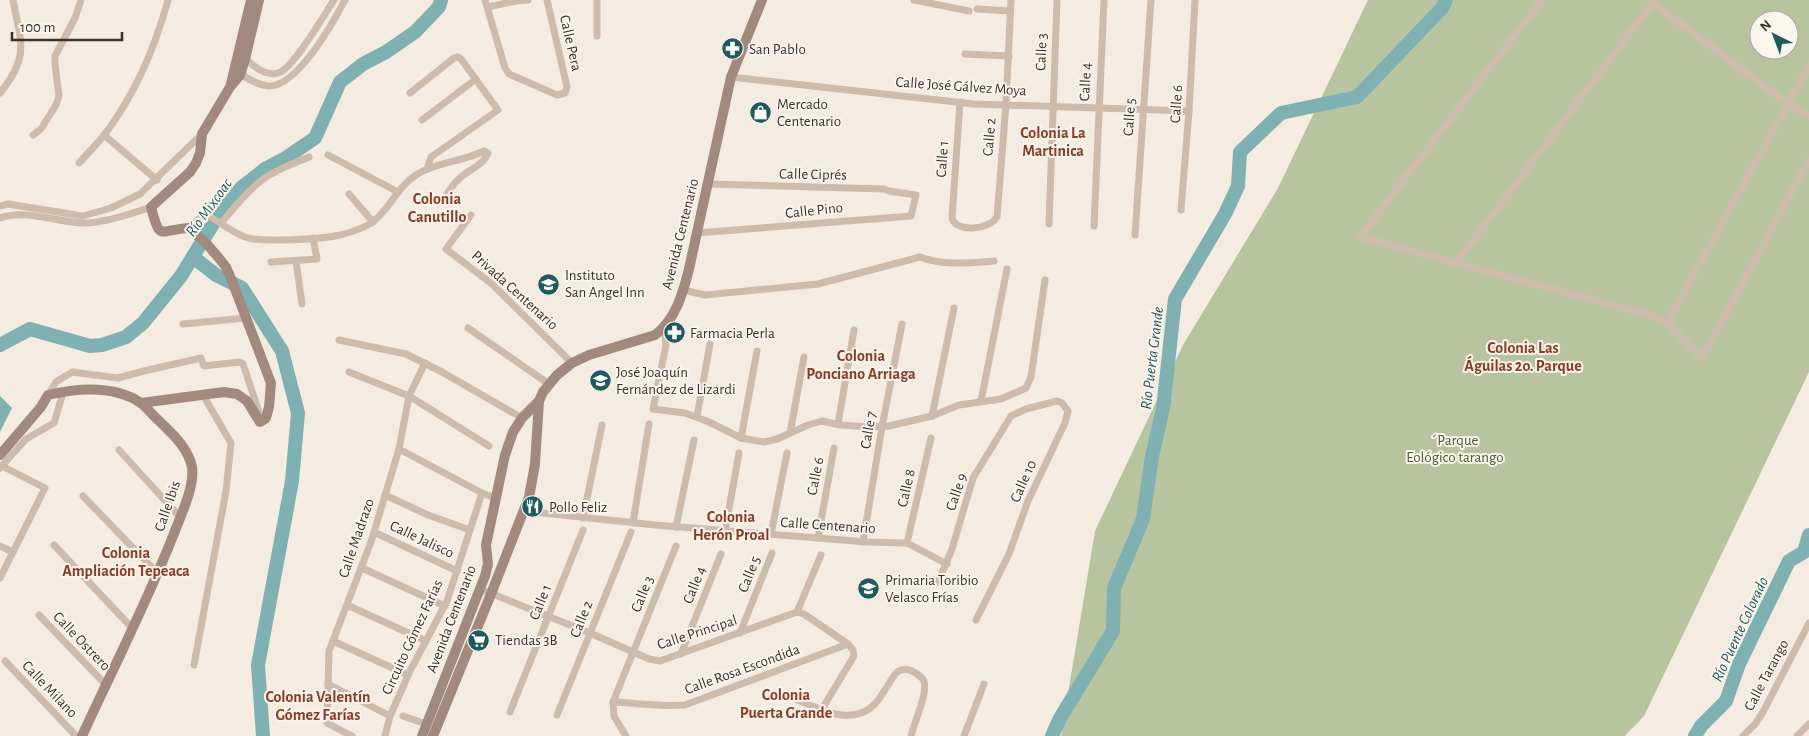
<svg xmlns="http://www.w3.org/2000/svg" width="1809" height="736" viewBox="0 0 1809 736" font-family="'Alegreya Sans',sans-serif">
	<rect width="100%" height="100%" fill="#f4ebe1"/>
	<path fill="#b8c4a0" fill-rule="evenodd" d="M1368,0H1809V372L1644,716L1625,736H1061L1095,531L1183,345L1278,188ZM1759,20H1789V50H1759Z"/>
	<polygon fill="#7fb0b2" points="0,396 12,408 0,432"/>
	<g fill="none" stroke-linecap="round" stroke-linejoin="round">
		<g stroke="#7fb0b2" stroke-width="14">
			<polyline points="193,257 216,275 242,288 282,351 298,413 292,481 258,665 263,736"/>
			<polyline points="0,345 30,329 90,346 102,345 126,337 143,323 181,276 219,214 242,187 265,169 284,159 315,138 340,82 363,64 386,52 415,32 439,7 441,0"/>
			<polyline points="1052,736 1059,720 1113,631 1114,588 1143,519 1152,456 1163,409 1175,299 1225,214 1238,186 1240,152 1281,113 1357,97 1442,8 1446,0"/>
			<polyline points="1695,736 1701,726 1726,701 1739,664 1789,561 1804,552 1809,535"/>
		</g>
		<g stroke="#cdbbac" stroke-width="7">
			<polyline points="485,0 505,68 509,74 557,95 565,93 567,87 547,0"/>
			<polyline points="914,0 969,11"/>
			<polyline points="1542,0 1360,237 1653,316 1667,323 1702,358 1809,160"/>
			<polyline points="1653,3 1788,104 1809,116"/>
			<polyline points="488,7 516,1 528,0"/>
			<polyline points="977,9 1010,11"/>
			<polyline points="597,36 597,0"/>
			<polyline points="965,54 1009,56"/>
			<path d="M244,58C253,65 265,77 278,73C293,69 324,15 334,0"/>
			<path d="M238,73C247,78 259,86 270,86C298,85 333,23 345,0"/>
			<polyline points="731,77 974,104 1189,111"/>
			<path d="M0,93C30,56 21,43 13,0"/>
			<polyline points="410,93 454,58 458,57 461,59 498,110 431,157 427,169"/>
			<path d="M960,102L952,218C956,233 989,230 997,217L1006,104L1011,0"/>
			<polyline points="422,120 476,79"/>
			<polyline points="33,135 41,129 56,105 59,96 55,64 55,56 75,18 81,0"/>
			<polyline points="104,135 157,180"/>
			<polyline points="328,155 398,192"/>
			<path d="M79,163C88,153 97,144 105,134C135,94 155,48 168,0"/>
			<polyline points="349,194 373,222"/>
			<polyline points="0,206 8,204 83,216 111,208 140,194 202,134"/>
			<polyline points="1181,210 1189,111 1195,0"/>
			<polyline points="471,215 446,249 492,284 572,363"/>
			<path d="M0,218C27,209 56,222 84,223C102,223 134,213 151,207"/>
			<path d="M221,223C234,208 246,192 262,180C276,169 293,164 309,157"/>
			<polyline points="1049,224 1057,0"/>
			<polyline points="1094,226 1104,0"/>
			<path d="M188,228L200,218L209,216C221,223 233,233 245,237C261,243 323,239 340,235C352,232 366,228 375,220C391,207 398,186 416,175C436,162 462,162 484,151L488,153C483,166 467,170 459,179C452,185 447,194 442,202"/>
			<polyline points="697,233 911,216 916,195 889,191 884,189 708,184"/>
			<polyline points="1135,235 1151,0"/>
			<polyline points="296,261 302,304"/>
			<polyline points="271,262 317,259 313,238"/>
			<polyline points="1456,263 1655,0"/>
			<path d="M683,290L705,295L818,284L920,257C944,266 969,263 994,261"/>
			<polyline points="1667,323 1809,66"/>
			<polyline points="183,324 245,318"/>
			<polyline points="468,328 549,384"/>
			<polyline points="664,328 666,345 653,409 685,413 709,422 741,438 764,442 777,439 808,425 822,421 840,425 869,427 889,426 932,416 959,405 1001,399 1026,388 1031,377 1045,280"/>
			<polyline points="339,340 406,354 442,372 522,418"/>
			<polyline points="349,372 409,396 489,446"/>
			<polyline points="48,395 56,382 72,372 118,378 144,371 201,358 204,366 240,362 243,364 261,418"/>
			<polyline points="981,401 1007,269"/>
			<polyline points="697,416 710,344"/>
			<polyline points="932,416 954,308"/>
			<polyline points="838,424 854,330"/>
			<polyline points="790,433 804,357"/>
			<polyline points="741,438 757,351"/>
			<polyline points="399,449 482,493 495,498"/>
			<polyline points="119,450 180,517"/>
			<polyline points="0,468 26,439 54,423 63,393"/>
			<polyline points="385,495 428,515 470,530"/>
			<polyline points="83,496 158,574"/>
			<polyline points="524,511 655,525 867,542 907,543 947,564"/>
			<polyline points="583,518 602,425"/>
			<polyline points="633,523 649,424"/>
			<polyline points="676,527 694,440"/>
			<polyline points="725,531 739,453"/>
			<polyline points="374,532 457,571"/>
			<polyline points="771,534 787,453"/>
			<polyline points="818,538 834,448"/>
			<polyline points="863,542 882,427 902,324"/>
			<polyline points="907,543 931,438"/>
			<polyline points="54,545 133,629"/>
			<polyline points="0,546 13,552"/>
			<polyline points="362,568 445,606"/>
			<polyline points="0,578 45,488 2,466"/>
			<polyline points="938,582 952,549 973,478 1011,416 1026,409 1057,401 1062,403 1068,411 1065,423 1028,501 1009,554 976,620"/>
			<polyline points="480,589 590,633 649,659 660,661 797,612 804,614 848,644 853,650 854,656 822,709"/>
			<polyline points="347,605 426,641"/>
			<polyline points="797,612 821,555"/>
			<polyline points="39,615 106,685"/>
			<polyline points="740,633 772,553"/>
			<polyline points="333,641 408,675"/>
			<polyline points="681,654 721,554"/>
			<polyline points="5,661 76,736"/>
			<polyline points="194,665 226,491 231,443 203,395"/>
			<polyline points="328,684 390,716"/>
			<path d="M793,698C819,708 851,728 875,704C884,694 889,681 897,672C902,669 906,668 912,671C916,673 922,677 924,681C928,694 914,722 911,736"/>
			<path d="M613,702C637,703 661,707 685,705L848,644"/>
			<polyline points="510,712 583,530"/>
			<polyline points="557,715 631,532"/>
			<polyline points="403,716 426,724"/>
			<polyline points="352,736 327,723 329,651 371,542 399,449 409,396 425,363"/>
			<polyline points="385,736 390,716 410,671 447,601 482,493"/>
			<polyline points="626,736 614,716 613,702 676,546"/>
			<polyline points="964,736 984,684"/>
			<polyline points="1743,736 1756,723 1763,712 1809,623"/>
			<polyline points="1797,736 1809,724"/>
		</g>
		<g stroke="#a18a7d" stroke-width="10">
			<polyline points="231,84 251,0"/>
			<path d="M141,403L224,392L237,394L247,401L260,422L266,418L269,407L271,383L232,281L226,267L218,257L205,242L188,228C159,230 160,242 151,207L190,172L196,163L200,153L202,134L230,87L240,75L245,59L259,0"/>
			<path d="M0,455L41,407L48,395C78,388 114,385 141,403C145,406 150,412 154,416C168,430 188,446 192,467C195,487 180,517 173,536C146,604 113,669 82,736"/>
			<path d="M422,736L485,576L488,564L486,545L505,455L513,432L522,418L539,401L543,392L557,375L572,363L589,355L655,335C676,319 683,293 689,269L731,77L762,0"/>
			<polyline points="433,736 491,594 529,497 535,464 539,401"/>
		</g>
	</g>
	<defs>
		<symbol id="pharmacy-disc" viewBox="-11 -11 22 22"><circle r="9.5" fill="#1f5a5e" stroke="#fbf5ee"/><path d="M-2-6h4v4h4v4h-4v4h-4v-4h-4v-4h4Z" fill="#fff"/></symbol>
		<symbol id="shop-disc" viewBox="-11 -11 22 22"><circle r="9.5" fill="#1f5a5e" stroke="#fbf5ee"/><path d="M-5-2.5h2.3a2.7 3.5 0 0 1 5.4 0H5L5.5 6h-11ZM-1.5-2.5h3a1.5 2.3 0 0 0-3 0Z" fill="#fff"/></symbol>
		<symbol id="school-disc" viewBox="-11 -11 22 22"><circle r="9.5" fill="#1f5a5e" stroke="#fbf5ee"/><path d="M0-5L7-2L0 1L-7-2ZM-4 1L0 2.5L4 1V4Q0 6-4 4Z" fill="#fff"/></symbol>
		<symbol id="restaurant-disc" viewBox="-11 -11 22 22"><circle r="9.5" fill="#1f5a5e" stroke="#fbf5ee"/><path d="M-5-6h1v4h1v-4h1v4h1v-4h1v5L-1.5 .5V6h-2V.5L-5-1ZM5-6V6H3V1.5H1.5Q1.5-4 5-6Z" fill="#fff"/></symbol>
		<symbol id="supermarket-disc" viewBox="-11 -11 22 22"><circle r="9.5" fill="#1f5a5e" stroke="#fbf5ee"/><path d="M-6-5.5h2.5l.6 2H6L4.5 2H-2.5L-4.4-4H-6ZM-1.5 3.2a1.3 1.3 0 1 0 .1 0ZM3 3.2a1.3 1.3 0 1 0 .1 0Z" fill="#fff"/></symbol>
	</defs>
	<g fill-rule="evenodd">
		<use href="#pharmacy-disc" x="720" y="36" width="25" height="25"/>
		<use href="#shop-disc" x="748" y="100" width="25" height="25"/>
		<use href="#school-disc" x="536" y="272" width="25" height="25"/>
		<use href="#pharmacy-disc" x="662" y="320" width="25" height="25"/>
		<use href="#school-disc" x="588" y="368" width="25" height="25"/>
		<use href="#restaurant-disc" x="520" y="494" width="25" height="25"/>
		<use href="#school-disc" x="856" y="576" width="25" height="25"/>
		<use href="#supermarket-disc" x="466" y="628" width="25" height="25"/>
	</g>
	<g text-anchor="middle" stroke-width="4" stroke-linejoin="round" paint-order="stroke">
		<g font-size="15" fill="#3b302b" stroke="#fbf5ee">
			<text transform="translate(571 43) rotate(77)" y="5">Calle Pera</text>
			<text transform="translate(1041 52) rotate(-88)" y="5">Calle 3</text>
			<text transform="translate(1085 82) rotate(-87)" y="5">Calle 4</text>
			<text transform="translate(961 86) rotate(4)" y="5">Calle José Gálvez Moya</text>
			<text transform="translate(1176 104) rotate(-86)" y="5">Calle 6</text>
			<text transform="translate(1129 117) rotate(-86)" y="5">Calle 5</text>
			<text transform="translate(989 137) rotate(-85)" y="5">Calle 2</text>
			<text transform="translate(942 159) rotate(-86)" y="5">Calle 1</text>
			<text transform="translate(813 174) rotate(1)" y="5">Calle Ciprés</text>
			<text transform="translate(814 210) rotate(-6)" y="5">Calle Pino</text>
			<text transform="translate(680 234) rotate(-76)" y="5">Avenida Centenario</text>
			<text transform="translate(515 290) rotate(42)" y="5">Privada Centenario</text>
			<text transform="translate(868 430) rotate(-80)" y="5">Calle 7</text>
			<text transform="translate(815 476) rotate(-79)" y="5">Calle 6</text>
			<text transform="translate(1023 481) rotate(-66)" y="5">Calle 10</text>
			<text transform="translate(906 488) rotate(-77)" y="5">Calle 8</text>
			<text transform="translate(956 492) rotate(-71)" y="5">Calle 9</text>
			<text transform="translate(167 506) rotate(-71)" y="5">Calle Ibis</text>
			<text transform="translate(828 525) rotate(4)" y="5">Calle Centenario</text>
			<text transform="translate(356 538) rotate(-71)" y="5">Calle Madrazo</text>
			<text transform="translate(422 539) rotate(25)" y="5">Calle Jalisco</text>
			<text transform="translate(749 574) rotate(-68)" y="5">Calle 5</text>
			<text transform="translate(694 585) rotate(-68)" y="5">Calle 4</text>
			<text transform="translate(642 594) rotate(-68)" y="5">Calle 3</text>
			<text transform="translate(540 602) rotate(-68)" y="5">Calle 1</text>
			<text transform="translate(451 619) rotate(-69)" y="5">Avenida Centenario</text>
			<text transform="translate(581 619) rotate(-68)" y="5">Calle 2</text>
			<text transform="translate(697 632) rotate(-18)" y="5">Calle Principal</text>
			<text transform="translate(412 637) rotate(-65)" y="5">Circuito Gómez Farías</text>
			<text transform="translate(82 641) rotate(46)" y="5">Calle Ostrero</text>
			<text transform="translate(742 669) rotate(-20)" y="5">Calle Rosa Escondida</text>
			<text transform="translate(1766 675) rotate(-62)" y="5">Calle Tarango</text>
			<text transform="translate(50 689) rotate(46)" y="5">Calle Milano</text>
		</g>
		<g font-size="15" fill="#3b302b" stroke="#fbf5ee" text-anchor="start">
			<text x="749" y="54">San Pablo</text>
			<text x="777" y="109">Mercado<tspan x="777" dy="17">Centenario</tspan></text>
			<text x="565" y="280">Instituto<tspan x="565" dy="17">San Angel Inn</tspan></text>
			<text x="690" y="338">Farmacia Perla</text>
			<text x="616" y="377">José Joaquín<tspan x="616" dy="17">Fernández de Lizardi</tspan></text>
			<text x="549" y="512">Pollo Feliz</text>
			<text x="885" y="585">Primaria Toribio<tspan x="885" dy="17">Velasco Frías</tspan></text>
			<text x="495" y="645">Tiendas 3B</text>
		</g>
		<g font-size="15" fill="#4a5a2e" stroke="#fbf5ee">
			<text x="1455" y="445">´Parque<tspan x="1455" dy="17">Eológico tarango</tspan></text>
		</g>
		<g font-size="16" font-weight="bold" fill="#8c3b22" stroke="#fbf5ee">
			<text x="1053" y="138">Colonia La<tspan x="1053" dy="18">Martinica</tspan></text>
			<text x="437" y="204">Colonia<tspan x="437" dy="18">Canutillo</tspan></text>
			<text x="1523" y="353">Colonia Las<tspan x="1523" dy="18">Águilas 2o. Parque</tspan></text>
			<text x="861" y="361">Colonia<tspan x="861" dy="18">Ponciano Arriaga</tspan></text>
			<text x="731" y="522">Colonia<tspan x="731" dy="18">Herón Proal</tspan></text>
			<text x="126" y="558">Colonia<tspan x="126" dy="18">Ampliación Tepeaca</tspan></text>
			<text x="786" y="700">Colonia<tspan x="786" dy="18">Puerta Grande</tspan></text>
			<text x="318" y="702">Colonia Valentín<tspan x="318" dy="18">Gómez Farías</tspan></text>
		</g>
		<g font-size="16" font-style="italic" fill="#1f5a5e" stroke="#fbf5ee">
			<text transform="translate(208 207) rotate(-54)" y="6">Río Mixcoac</text>
			<text transform="translate(1151 358) rotate(-83)" y="6">Río Puerta Grande</text>
			<text transform="translate(1739 629) rotate(-65)" y="6">Río Puente Colorado</text>
		</g>
	</g>
	<g transform="translate(1774 35) rotate(318)"><circle r="24" fill="#fbf5ee" stroke="#aea6a0"/>
	<path d="M0-4L9 19L0 12L-9 19Z" fill="#1f5a5e"/>
	<text y="-8" font-size="14" font-weight="bold" text-anchor="middle" fill="#3b302b">N</text>
	</g>
	<path d="M12 32v8h110v-8" fill="none" stroke="#3b302b" stroke-width="2.5"/>
	<text x="20" y="32" font-size="15" fill="#3b302b" stroke="#fbf5ee" stroke-width="4" paint-order="stroke">100 m</text>
</svg>
